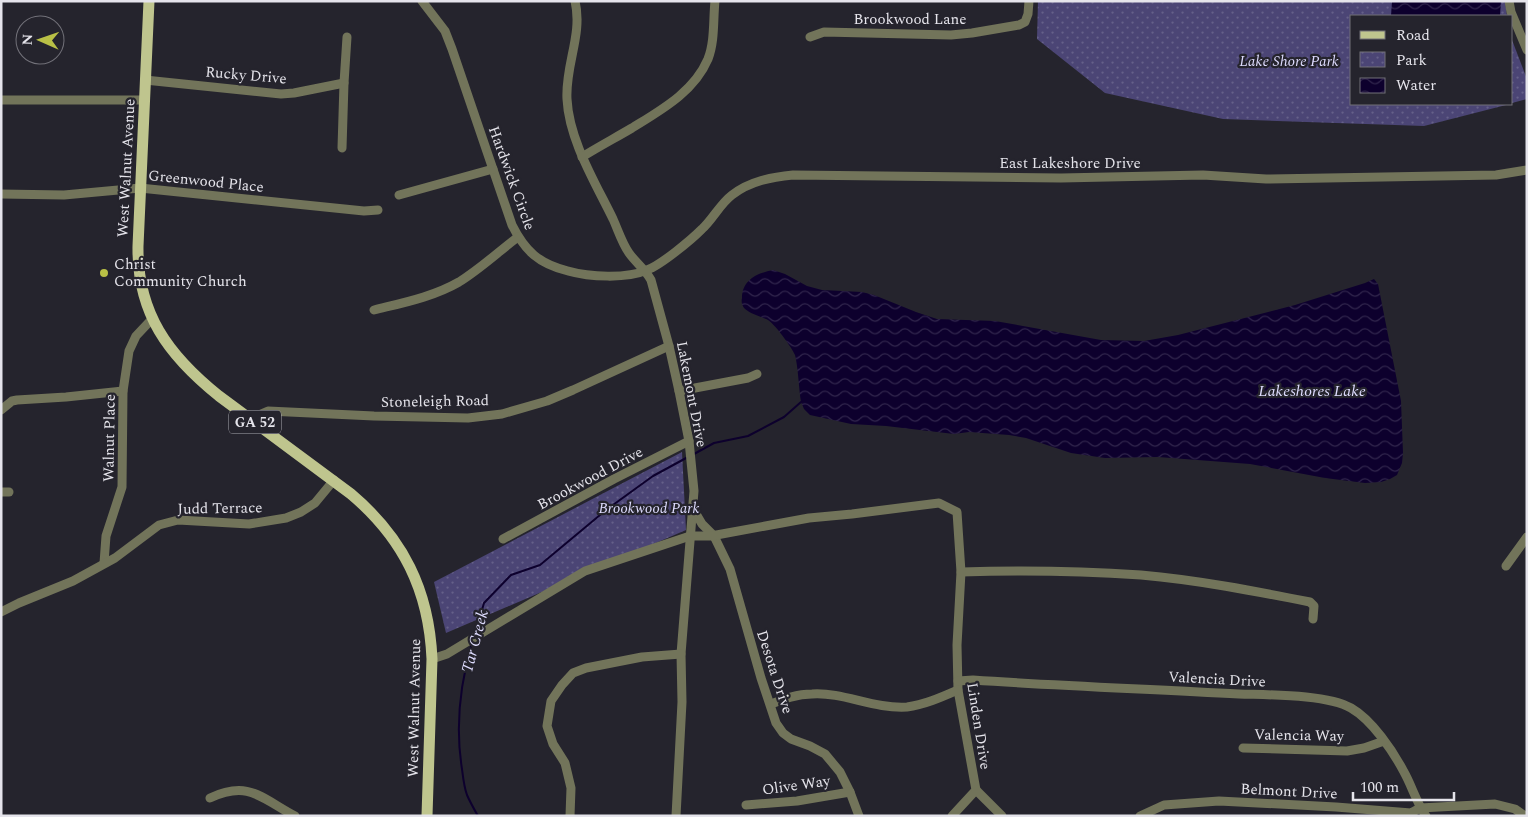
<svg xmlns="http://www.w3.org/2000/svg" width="1528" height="817" viewBox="0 0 1528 817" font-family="Spectral,serif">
	<defs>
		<pattern id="park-dots" width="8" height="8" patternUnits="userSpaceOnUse" patternTransform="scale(1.25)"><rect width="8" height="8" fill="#4b4575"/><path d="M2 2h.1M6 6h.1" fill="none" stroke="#656089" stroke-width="1.8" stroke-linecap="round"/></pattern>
		<pattern id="water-waves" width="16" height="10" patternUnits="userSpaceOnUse" patternTransform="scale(1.25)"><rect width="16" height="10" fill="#0d002d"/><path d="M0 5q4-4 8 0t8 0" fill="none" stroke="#30254c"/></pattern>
	</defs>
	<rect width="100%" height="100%" fill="#25242d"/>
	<g fill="url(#park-dots)">
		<polygon points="1038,1 1505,1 1507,16 1352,16 1352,104 1510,104 1424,126 1223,119 1105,93 1037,39"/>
		<polygon points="1512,40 1527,79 1527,99 1512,103"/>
		<polygon points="682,452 686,530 446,633 434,582"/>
	</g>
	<g fill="url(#water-waves)">
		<polygon points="1392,1 1501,1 1500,16 1391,16"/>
		<path d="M773,270L785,274L807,286L822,290L862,292L874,295L916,312L937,319L995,321L1101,340L1144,341L1178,335L1295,305L1365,283L1374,279L1378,284L1401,401L1403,453L1402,463L1397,475L1390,479L1381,482L1365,483L1325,478L1250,464L1158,457L1105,458L1071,453L1026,438L1009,435L969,432L954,434L886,426L851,424L810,415L804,409L801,402C799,390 798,366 795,355C792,348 774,322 766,319C759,316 751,314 745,309C742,306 741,302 742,298C742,280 757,273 773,270Z"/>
	</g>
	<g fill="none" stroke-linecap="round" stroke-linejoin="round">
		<g stroke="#0d002d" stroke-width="2">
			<polyline points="694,454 714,443 748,436 784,417 801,402"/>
			<polyline points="475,634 484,603 511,575 540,565 606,510 653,476 688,457"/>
			<path d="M472,643C460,684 455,726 462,769C463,777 464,787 467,795C470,802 474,809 478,816"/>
		</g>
		<g stroke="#72745a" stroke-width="9">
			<path d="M422,1L445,31L452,49L512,225C525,251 539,264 568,271C589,277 627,279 647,270C661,265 691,240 702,229C713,219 720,204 732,195C750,181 772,177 793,175L1061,178L1203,175L1266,179L1496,175L1527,170"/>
			<path d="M575,1C583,35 565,65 567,99C569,140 595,182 613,219C618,230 622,243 629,253C636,263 645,269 651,280L669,346L679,391L689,441L694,491L681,654L682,702L676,816"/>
			<polyline points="1509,1 1511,12 1527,50"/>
			<polyline points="810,37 824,32 951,35 972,33 1019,25 1025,22 1028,14 1029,1"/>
			<polyline points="145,80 281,94 294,93 344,83"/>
			<polyline points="1,100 144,100"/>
			<polyline points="342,148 344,83 347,37"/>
			<path d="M582,157C598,147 615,138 632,128C661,110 694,92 708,59C715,41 713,20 715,1"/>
			<polyline points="1,194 64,195 140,188 364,211 378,210"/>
			<polyline points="399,195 493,169"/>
			<path d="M374,310C402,303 433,297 459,282C480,269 498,252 518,237"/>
			<polyline points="679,391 748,378 757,374"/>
			<polyline points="1,410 12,401 17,400 66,397 123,391"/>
			<polyline points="250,419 268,411 374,416 468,418 502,414 547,401 573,390 669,346"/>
			<polyline points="1,492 9,492"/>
			<polyline points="692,507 702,524 714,536 730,569 761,678 776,723 783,733 791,739 810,746 825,754 840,772 850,792 859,816"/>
			<polyline points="503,539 614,479 689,441"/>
			<polyline points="104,563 106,536 122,487 123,391 129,351 136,336 152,319"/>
			<polyline points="1506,566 1527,537"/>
			<path d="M961,572C1021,570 1081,571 1141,575C1198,580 1254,591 1310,602L1314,606L1313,619"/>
			<polyline points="1,612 19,603 73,581 115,558 159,525 178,520 249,524 286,518 301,512 315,503 334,480"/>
			<polyline points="432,659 447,654 585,571 690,536 711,536 809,518 852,514 939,503 957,512 961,572 957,645 958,690 976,790 952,816"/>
			<path d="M958,681L973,680C1062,686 1150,689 1239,694C1268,695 1327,694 1351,708C1372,720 1393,751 1404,772C1412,786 1416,802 1426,816"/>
			<path d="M771,704C784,699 797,694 812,694C844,692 873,709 907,707C924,705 942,697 958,690"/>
			<polyline points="1243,748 1347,751 1364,748 1384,741"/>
			<polyline points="976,790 1002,816"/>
			<path d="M210,798C249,780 261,798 295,816"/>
			<polyline points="746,805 797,801 850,792"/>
			<polyline points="570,816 571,788 565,763 553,744 547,726 551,701 562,685 573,673 586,668 642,657 681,654"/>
			<polyline points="1140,816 1164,805 1219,801 1336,807 1411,813 1420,808 1495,804 1515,809 1525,816"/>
		</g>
		<path stroke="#bfc58e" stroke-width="11" d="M149,1L138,246C137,313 168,355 219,396L351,494C403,538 429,590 432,659L427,816"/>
	</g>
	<circle fill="#b9c046" stroke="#25242d" stroke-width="2" cx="104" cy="273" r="5"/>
	<g text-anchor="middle" stroke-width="4.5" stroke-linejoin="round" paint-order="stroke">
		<rect fill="#25242d" stroke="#abaab2" stroke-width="1" x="229" y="410.5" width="52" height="23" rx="4"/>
		<g font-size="14" font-weight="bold" fill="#e5e4eb">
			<text x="255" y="427">GA 52</text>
		</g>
		<g font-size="15" fill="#e5e4eb" stroke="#25242d">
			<text x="910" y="24">Brookwood Lane</text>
			<text transform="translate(246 75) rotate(5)" y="5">Rucky Drive</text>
			<text x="1070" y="168">East Lakeshore Drive</text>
			<text transform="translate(126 168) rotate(-87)" y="5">West Walnut Avenue</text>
			<text transform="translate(512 178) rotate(70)" y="5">Hardwick Circle</text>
			<text transform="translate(206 181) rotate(6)" y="5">Greenwood Place</text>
			<text transform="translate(692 394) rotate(79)" y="5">Lakemont Drive</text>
			<text transform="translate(435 401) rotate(-1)" y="5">Stoneleigh Road</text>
			<text transform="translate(109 438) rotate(-89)" y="5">Walnut Place</text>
			<text transform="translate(590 478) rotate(-28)" y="5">Brookwood Drive</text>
			<text transform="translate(220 508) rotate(-1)" y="5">Judd Terrace</text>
			<text transform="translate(775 672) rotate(72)" y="5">Desota Drive</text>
			<text transform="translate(1217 679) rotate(3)" y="5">Valencia Drive</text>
			<text transform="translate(414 708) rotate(-89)" y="5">West Walnut Avenue</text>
			<text transform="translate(979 726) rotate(81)" y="5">Linden Drive</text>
			<text transform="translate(1299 735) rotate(1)" y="5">Valencia Way</text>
			<text transform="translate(796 785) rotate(-8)" y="5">Olive Way</text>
			<text transform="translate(1289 791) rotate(3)" y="5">Belmont Drive</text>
		</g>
		<g font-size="15" font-style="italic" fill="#dddbfd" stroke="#25242d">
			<text x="1289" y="66">Lake Shore Park</text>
			<text x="649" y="513">Brookwood Park</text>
		</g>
		<g font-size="15" fill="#e5e4eb" stroke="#25242d" text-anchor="start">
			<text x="114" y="269">Christ<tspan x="114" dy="17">Community Church</tspan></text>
		</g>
		<g font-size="16" font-style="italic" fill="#dedcfe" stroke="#25242d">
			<text x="1312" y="396">Lakeshores Lake</text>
			<text transform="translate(474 641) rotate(-75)" y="6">Tar Creek</text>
		</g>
	</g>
	<rect width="1528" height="817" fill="none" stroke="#e5e4eb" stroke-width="5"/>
	<rect x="1350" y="15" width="162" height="90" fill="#25242d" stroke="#727179"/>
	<rect x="1360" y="31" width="25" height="8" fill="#bfc58e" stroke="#727179"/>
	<text x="1396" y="40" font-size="15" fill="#e5e4eb">Road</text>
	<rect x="1360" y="52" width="25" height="15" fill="url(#park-dots)" stroke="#727179"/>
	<text x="1396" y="65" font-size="15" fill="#e5e4eb">Park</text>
	<rect x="1360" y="78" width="25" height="15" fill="url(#water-waves)" stroke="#727179"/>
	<text x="1396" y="90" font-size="15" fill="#e5e4eb">Water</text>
	<g transform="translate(40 40) rotate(272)"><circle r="24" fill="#25242d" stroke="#727179"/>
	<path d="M0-4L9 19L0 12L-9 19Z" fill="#b9c046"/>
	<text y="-8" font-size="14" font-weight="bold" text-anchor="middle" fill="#e5e4eb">N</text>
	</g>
	<path d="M1353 792v8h101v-8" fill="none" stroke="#e5e4eb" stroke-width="2.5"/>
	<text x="1360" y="792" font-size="15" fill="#e5e4eb" stroke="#25242d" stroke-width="4" paint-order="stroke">100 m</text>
</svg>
